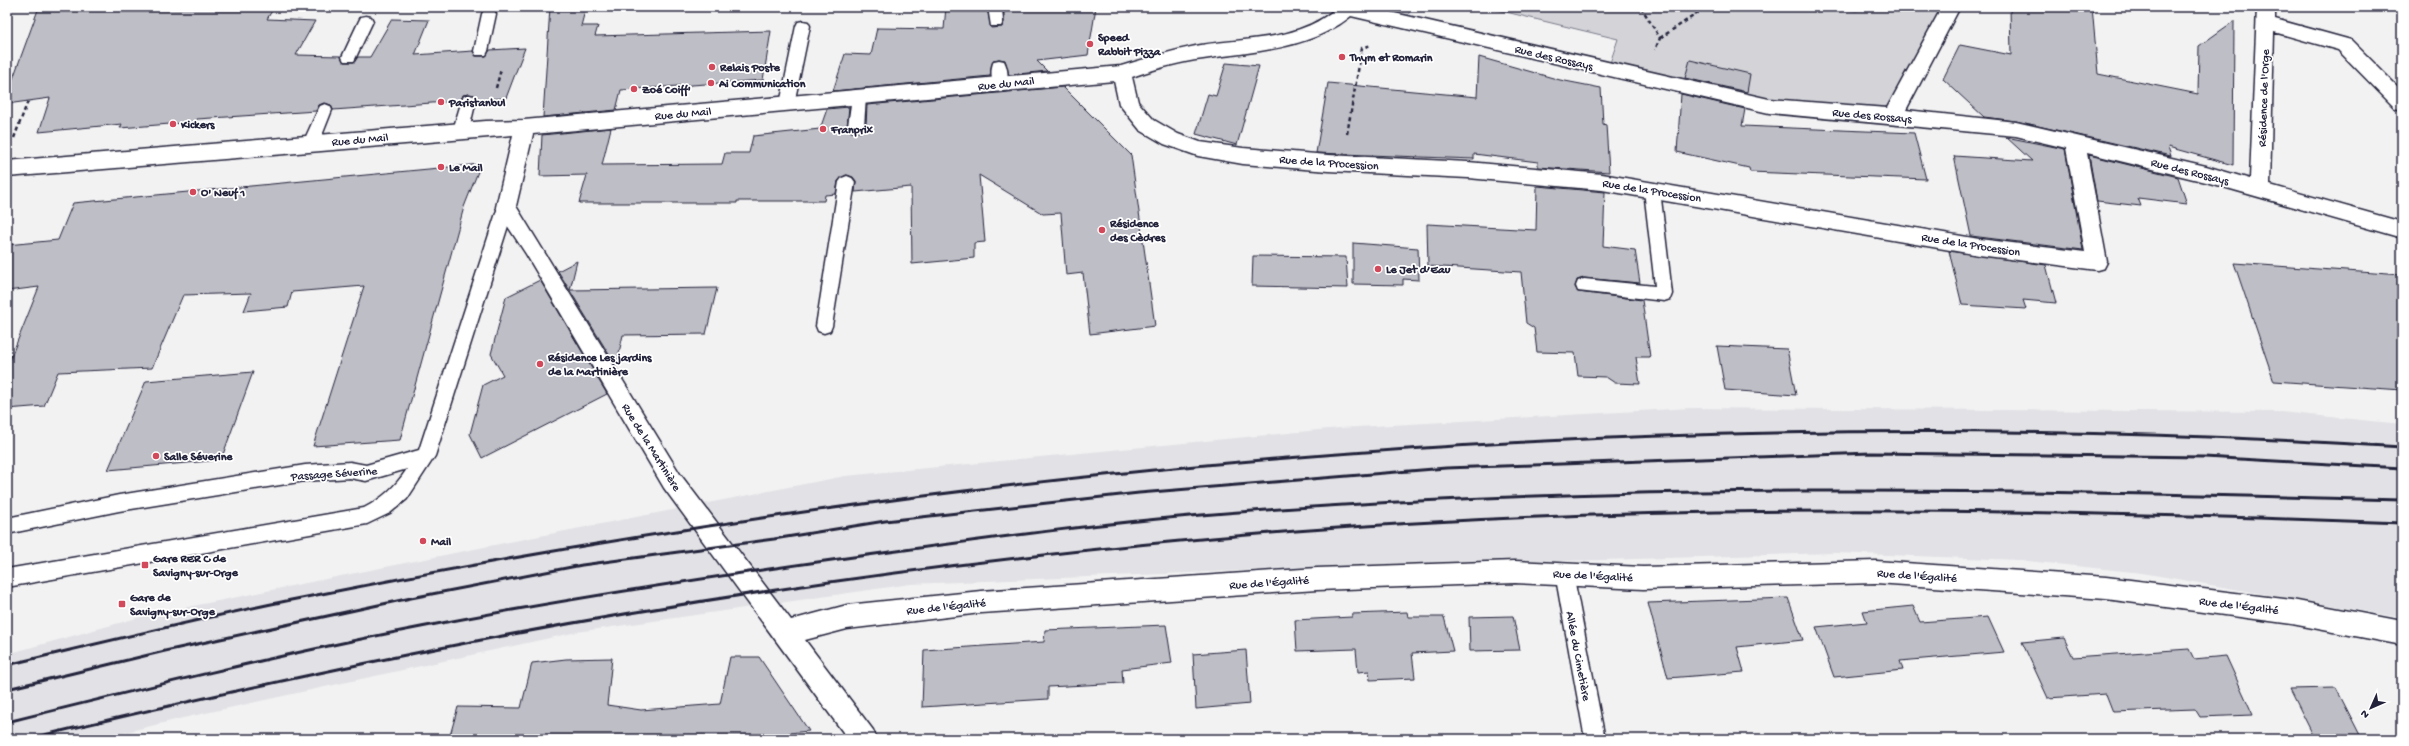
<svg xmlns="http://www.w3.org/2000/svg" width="2409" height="746" viewBox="0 0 2409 746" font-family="'Gochi Hand',sans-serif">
	<rect width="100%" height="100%" fill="#f2f2f3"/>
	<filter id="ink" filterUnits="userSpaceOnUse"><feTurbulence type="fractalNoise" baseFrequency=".025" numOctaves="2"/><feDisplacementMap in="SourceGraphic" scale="8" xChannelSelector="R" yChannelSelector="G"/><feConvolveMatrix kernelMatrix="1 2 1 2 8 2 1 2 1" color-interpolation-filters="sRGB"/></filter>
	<g filter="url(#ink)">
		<polygon fill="#e2e2e6" points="1690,408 2281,412 2402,424 2402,618 2142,573 2018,560 1835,553 1266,570 911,584 577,632 183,718 99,739 7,739 7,654 148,615 504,543 845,476 1339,428"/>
		<g fill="#d3d3d8" stroke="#7a7a8a">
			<polygon points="1360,7 1412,7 1406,19"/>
			<polygon points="1485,7 1838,7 1856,11 1869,7 1942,7 1893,107 1770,103 1609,66 1618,39"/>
		</g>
		<g fill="#bebec6" stroke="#22223b">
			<polygon points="39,7 256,7 254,10 273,9 267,19 315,21 296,55 341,56 344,62 354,62 358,57 370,57 392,19 429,20 415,55 473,51 476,56 486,56 490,50 525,48 506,98 477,100 474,95 469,94 463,95 460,101 333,110 331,105 324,103 319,105 316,111 197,119 195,122 120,128 122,124 39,132 50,98 7,104 7,95"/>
			<polygon points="550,7 586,7 581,26 598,26 595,36 771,31 763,80 621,90 616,110 543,117"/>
			<polygon points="946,7 987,7 991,28 1002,27 1004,22 1004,7 1096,7 1088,55 1037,61 1047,71 1009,75 1005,60 999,59 993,60 990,76 833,91 845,54 871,55 877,28 944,29"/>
			<polygon points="2010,7 2092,7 2098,74 2198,94 2199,46 2234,21 2233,165 2168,147 2171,156 2016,121 1984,117 1943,79 1960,45 2011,55"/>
			<polygon points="1479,57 1560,80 1601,88 1603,124 1606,125 1609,172 1538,167 1538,162 1474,154 1474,159 1316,153 1328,83 1477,97"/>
			<polygon points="1690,60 1750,74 1747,92 1685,78"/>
			<polygon points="1226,63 1259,66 1237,145 1196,134 1208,94 1216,96"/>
			<polygon points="1063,87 1131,155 1155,326 1090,334 1083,273 1066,275 1061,213 1043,214 979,175 985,242 974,243 974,258 912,264 911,187 855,192 856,181 853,177 846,175 838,181 836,194 825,195 824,201 737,201 737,203 579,203 587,175 540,176 542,135 611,128 602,165 722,164 725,153 749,153 753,136 820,129 827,109 849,107 847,127 851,132 861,132 866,126 867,105"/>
			<polygon points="1681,94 1745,109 1742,126 1914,133 1926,179 1750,172 1749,168 1677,152"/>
			<polygon points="2006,137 2065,149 2083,250 1971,236 1954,156 2032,161"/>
			<polygon points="2089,155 2178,177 2187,204 2138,198 2141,206 2097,201"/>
			<polygon points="481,164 464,207 400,440 313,446 364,286 292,292 288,307 244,311 251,293 183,295 152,368 58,372 44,406 7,409 7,367 39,287 7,291 7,245 58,240 73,203"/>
			<polygon points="1537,186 1605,192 1603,246 1635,250 1640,283 1584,278 1577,280 1575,287 1578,292 1642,300 1650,357 1636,357 1640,384 1615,383 1606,377 1578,376 1575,353 1537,352 1534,328 1526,323 1521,272 1428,266 1427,224 1536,230"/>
			<polygon points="1353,243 1418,248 1419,280 1403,279 1403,285 1353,284"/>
			<polygon points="1949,251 2046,265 2056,303 2023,300 2026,309 1962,305"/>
			<polygon points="1253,256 1346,257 1348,288 1252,286"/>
			<polygon points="577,261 570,290 717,288 706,334 623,335 616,366 558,271"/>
			<polygon points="2234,263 2402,275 2402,390 2274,381"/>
			<polygon points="540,280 607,394 482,458 470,434 483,385 503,375 491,354 506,297"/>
			<polygon points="1717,346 1787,349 1796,395 1725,390"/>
			<polygon points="253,372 221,460 108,470 146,381"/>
			<polygon points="1788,598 1803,640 1737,647 1744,672 1668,678 1648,603"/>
			<polygon points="1913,606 1920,622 1988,617 2004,652 1900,661 1903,670 1834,677 1816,627 1867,622 1863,611"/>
			<polygon points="1407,612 1408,617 1444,617 1453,651 1412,653 1415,678 1370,680 1369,671 1358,672 1356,649 1297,651 1295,620 1352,617 1352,614"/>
			<polygon points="1513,616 1520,650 1470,651 1469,617"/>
			<polygon points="1166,625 1172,663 1122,669 1123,683 1048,687 1048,699 922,707 924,650 1044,642 1045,630"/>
			<polygon points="2064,638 2073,657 2189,649 2194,659 2226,656 2253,715 2200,717 2195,709 2113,712 2106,694 2048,698 2022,642"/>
			<polygon points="1246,650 1250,704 1196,709 1193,654"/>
			<polygon points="730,657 759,657 809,731 789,733 789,739 449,739 458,707 521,708 532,663 566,659 612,658 607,705 641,710 720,704"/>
			<polygon points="2336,688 2362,739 2315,739 2290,689"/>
		</g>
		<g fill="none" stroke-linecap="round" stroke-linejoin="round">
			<defs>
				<g id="lane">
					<polygon points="988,7 1002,7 1003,22 1001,26 991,26"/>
					<polygon points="489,9 494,10 496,14 488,51 486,55 476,55 474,51 482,14 484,10"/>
					<polygon points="366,16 371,17 373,21 356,57 354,61 344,61 342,57 359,21 361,17"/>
					<polygon points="803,21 808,22 810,26 794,104 792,108 782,108 780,104 796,26 798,22"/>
					<path d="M999,60L1004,61C1008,68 1009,81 1005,88H995C991,81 990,68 994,61Z"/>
					<polygon points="859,92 864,93 866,97 864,126 861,130 851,130 848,126 852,97 854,93"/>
					<polygon points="469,95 474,96 476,100 469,130 466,134 456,134 453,130 462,100 464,96"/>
					<polygon points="325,104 330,106 332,110 319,143 316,147 306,147 303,143 318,110 320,106"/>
					<polygon points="847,176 852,178 855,182 832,326 830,331 824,333 818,331 816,326 839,182 842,178"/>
					<polygon points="1652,184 1657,186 1660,190 1672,294 1670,299 1664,301 1578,291 1576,286 1578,281 1584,279 1655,286 1644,190 1647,186"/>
					<path d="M506,201L512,203L514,207L435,456L407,499L390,513L367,524L7,587V569L364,508C383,498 395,487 407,469L366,481L350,478L305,481L119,511L7,534V518L119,495L305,465L350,462L366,465L419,450L498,207L500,203Z"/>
					<polygon points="1564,564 1571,567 1573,573 1605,739 1585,739 1555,573 1557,567"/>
				</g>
				<path id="street" d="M1331,7H1368L1769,99L1887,108L1942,7H1960L1906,110L2016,122L2206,166L2250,179L2257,7H2275V19L2351,40L2402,91V110L2395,108L2338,50L2274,32L2270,185L2402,222V238L2206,182L2087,153L2107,262L2104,268L2097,270L1979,255L1602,190L1468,178L1328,171L1243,164L1198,156L1164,144L1140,130L1119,104L1114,81L533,134L516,206L680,474L791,620L847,605L981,591L1317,568L1515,561L1643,567L1876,561L2106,577L2292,600L2402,621V645L2292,624L2106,599L1876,583L1643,589L1515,583L1317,590L981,613L847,629L805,640L873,730L877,739H848L664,488L526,254L499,213L496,207L513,135L7,177V161L486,121L524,120L1121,66C1148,58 1174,50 1201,45C1246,38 1296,41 1333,11ZM1351,16L1769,113L2016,136L2066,148L2085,252L1979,239L1602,174L1468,162L1328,155L1243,148L1200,142L1178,134L1154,120L1138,102L1132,77C1155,69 1179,62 1203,59C1255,51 1309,50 1351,16Z"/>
			</defs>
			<use href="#lane" stroke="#22223b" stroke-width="3"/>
			<use href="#street" stroke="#22223b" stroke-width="3"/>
			<g stroke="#22223b" stroke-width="2.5" stroke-dasharray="4 3" stroke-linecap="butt">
				<polyline points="1641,7 1660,38 1655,50"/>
				<polyline points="1660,38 1707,7"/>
				<polyline points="496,88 501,69"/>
				<polyline points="1347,134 1362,48 1371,45"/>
				<polyline points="14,138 28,101"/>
			</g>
			<use href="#lane" fill="#fff" fill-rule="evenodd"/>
			<use href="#street" fill="#fff" fill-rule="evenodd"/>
			<g stroke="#22223b" stroke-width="3">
				<path d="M7,665C101,643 196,619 291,600C986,460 1694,401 2402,447"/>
				<polyline points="7,689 165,651 411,598 582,565 774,539 885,521 1139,493 1446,468 1871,453 2204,457 2402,468"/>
				<path d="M7,722C144,688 282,654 421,627C584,595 748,571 912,549C1008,536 1105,523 1201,515C1601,482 2001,489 2402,500"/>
				<path d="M27,739C183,702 340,667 497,637C761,587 1028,552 1296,531C1664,502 2033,509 2402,523"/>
			</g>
		</g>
	</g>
	<g fill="#d1495b" stroke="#fff" stroke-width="1.5">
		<circle cx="1090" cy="44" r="4"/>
		<circle cx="1342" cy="57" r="4"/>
		<circle cx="712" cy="67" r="4"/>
		<circle cx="711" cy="83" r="4"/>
		<circle cx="634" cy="89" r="4"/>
		<circle cx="441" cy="102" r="4"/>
		<circle cx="173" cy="124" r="4"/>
		<circle cx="823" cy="129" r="4"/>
		<circle cx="441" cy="167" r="4"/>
		<circle cx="193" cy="192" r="4"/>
		<circle cx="1102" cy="230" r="4"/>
		<circle cx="1378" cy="269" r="4"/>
		<circle cx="540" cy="364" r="4"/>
		<circle cx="156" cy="456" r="4"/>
		<circle cx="423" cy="541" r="4"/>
		<rect x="141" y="561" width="8" height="8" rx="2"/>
		<rect x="118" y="600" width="8" height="8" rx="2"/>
	</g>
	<g text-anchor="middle" stroke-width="3.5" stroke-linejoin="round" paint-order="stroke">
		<g font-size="12" font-weight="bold" fill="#22223b" stroke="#fff" text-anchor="start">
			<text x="1098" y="41">Speed<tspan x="1098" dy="14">Rabbit Pizza</tspan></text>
			<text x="1350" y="61">Thym et Romarin</text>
			<text x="720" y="71">Relais Poste</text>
			<text x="719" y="87">Ai Communication</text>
			<text x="642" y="93">Zoé Coiff'</text>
			<text x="449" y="106">Paristanbul</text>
			<text x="181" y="128">Kickers</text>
			<text x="831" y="133">Franprix</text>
			<text x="449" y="171">Le Mail</text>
			<text x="201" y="196">O' Neuf 1</text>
			<text x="1110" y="227">Résidence<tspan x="1110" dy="14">des Cèdres</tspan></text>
			<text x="1386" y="273">Le Jet d’Eau</text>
			<text x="548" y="361">Résidence Les jardins<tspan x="548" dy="14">de la Martinière</tspan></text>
			<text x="164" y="460">Salle Séverine</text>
			<text x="431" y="545">Mail</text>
			<text x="153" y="562">Gare RER C de<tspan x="153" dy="14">Savigny-sur-Orge</tspan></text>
			<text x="130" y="601">Gare de<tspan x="130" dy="14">Savigny-sur-Orge</tspan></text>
		</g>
		<g font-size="12" fill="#22223b" stroke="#fff">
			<text transform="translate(1554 57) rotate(13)" y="4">Rue des Rossays</text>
			<text transform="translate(1006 83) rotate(-6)" y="4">Rue du Mail</text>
			<text transform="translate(2263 98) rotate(-88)" y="4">Résidence de l'Orge</text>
			<text transform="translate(683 113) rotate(-5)" y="4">Rue du Mail</text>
			<text transform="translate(1872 115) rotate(5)" y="4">Rue des Rossays</text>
			<text transform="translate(360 139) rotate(-5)" y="4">Rue du Mail</text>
			<text transform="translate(1329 162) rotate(4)" y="4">Rue de la Procession</text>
			<text transform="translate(2190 171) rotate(14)" y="4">Rue des Rossays</text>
			<text transform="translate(1652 190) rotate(9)" y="4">Rue de la Procession</text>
			<text transform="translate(1971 244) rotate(9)" y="4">Rue de la Procession</text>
			<text transform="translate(652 447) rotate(58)" y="4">Rue de la Martinière</text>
			<text transform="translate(334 473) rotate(-4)" y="4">Passage Séverine</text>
			<text transform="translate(1593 575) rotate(3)" y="4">Rue de l'Égalité</text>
			<text transform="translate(1917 575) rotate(4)" y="4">Rue de l'Égalité</text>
			<text transform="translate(1269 582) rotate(-4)" y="4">Rue de l'Égalité</text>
			<text transform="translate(2239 605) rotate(7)" y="4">Rue de l'Égalité</text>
			<text transform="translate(946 606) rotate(-6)" y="4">Rue de l'Égalité</text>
			<text transform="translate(1579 656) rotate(79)" y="4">Allée du Cimetière</text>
		</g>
	</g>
	<rect width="2409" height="746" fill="none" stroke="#fff" stroke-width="24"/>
	<rect x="12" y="12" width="2385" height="722" fill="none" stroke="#22223b" stroke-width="1.5" filter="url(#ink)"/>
	<g transform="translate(2371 708) rotate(225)" stroke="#ffffff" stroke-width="3" paint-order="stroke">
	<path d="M0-3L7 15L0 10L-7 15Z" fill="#22223b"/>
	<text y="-6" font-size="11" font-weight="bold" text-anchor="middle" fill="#22223b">N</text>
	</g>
</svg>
